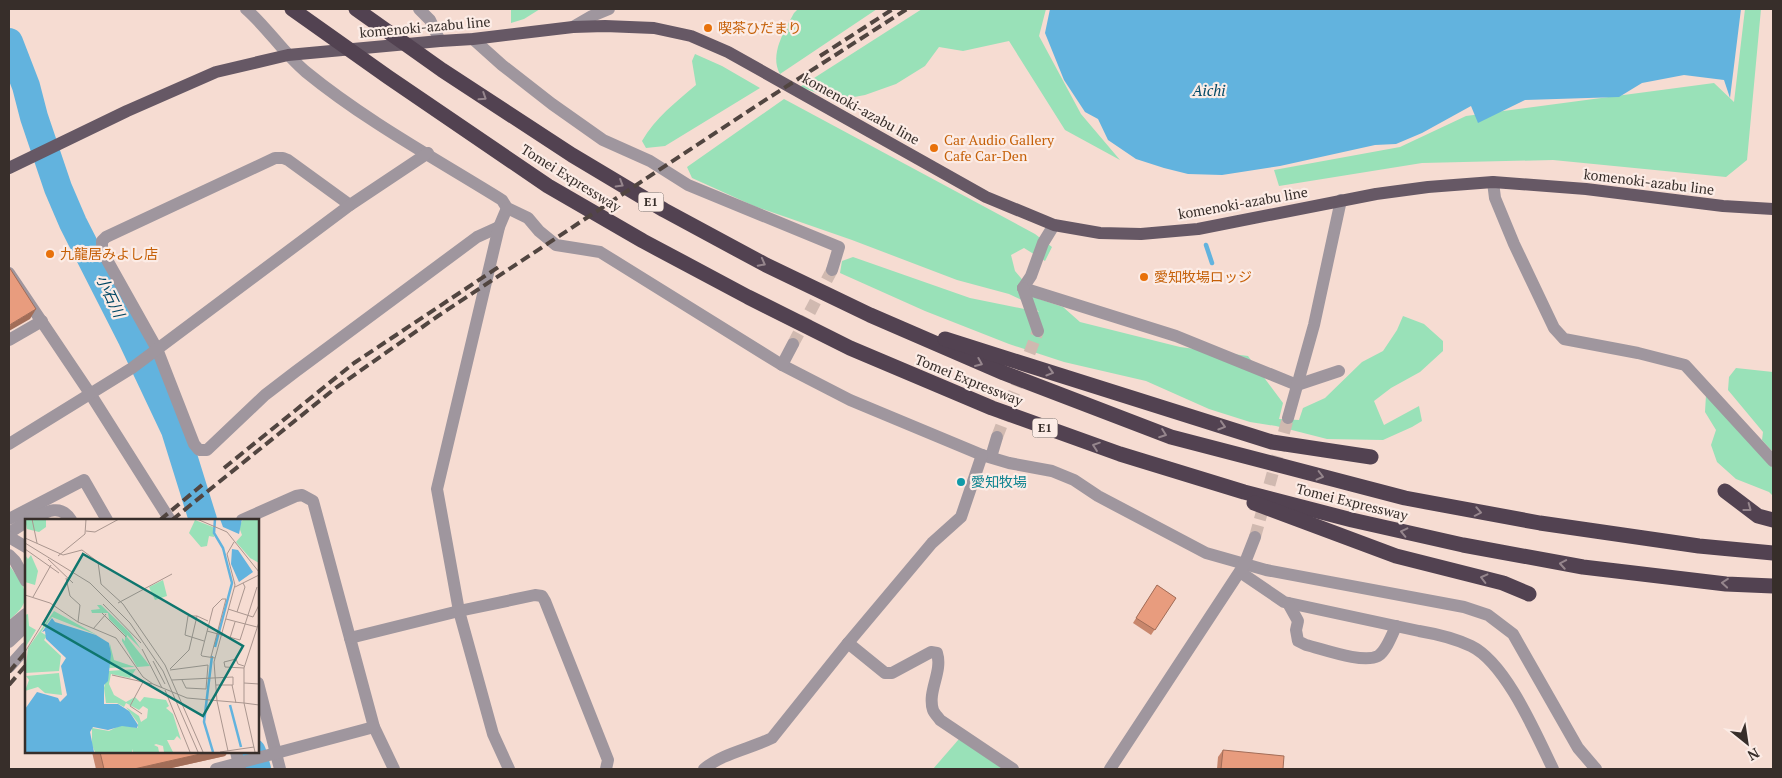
<svg xmlns="http://www.w3.org/2000/svg" width="1782" height="778" viewBox="0 0 1782 778" font-family="'PT Serif','Noto Sans JP',serif">
	<rect width="100%" height="100%" fill="#f6dcd2"/>
	<g fill="#99e1b8">
		<polygon points="511,9 540,9 524,19 511,23"/>
		<path d="M798,9H877L780,74C769,54 785,30 794,13Z"/>
		<polygon points="922,9 1046,9 1039,36 1081,114 1120,160 1065,130 1009,41 963,51 939,47 925,66 896,84 865,95 838,100 800,87"/>
		<polygon points="1745,9 1761,9 1747,160 1726,177 1553,160 1422,163 1279,186 1274,170 1400,147 1466,116 1714,83 1734,102"/>
		<path d="M695,54L722,66L760,88L665,146L646,148L642,141C655,118 676,102 696,85L692,61Z"/>
		<polygon points="784,99 1035,234 1052,247 1045,261 1024,248 1011,255 1015,271 1039,299 1063,307 1080,322 1180,347 1248,356 1283,403 1279,419 1299,420 1303,408 1325,398 1362,362 1383,351 1397,330 1403,316 1424,324 1443,341 1443,351 1420,372 1391,388 1374,401 1384,425 1419,406 1422,421 1412,427 1383,440 1327,439 1276,426 1250,422 1209,409 1146,381 1064,362 1009,344 925,311 840,273 842,261 853,257 970,298 1039,312 1032,305 1009,294 957,280 852,240 754,206 692,178 687,167"/>
		<polygon points="1736,368 1773,372 1773,452 1762,440 1763,432 1728,390 1729,377"/>
		<polygon points="1706,395 1773,468 1773,496 1769,492 1736,479 1717,462 1711,445 1716,430 1705,412"/>
		<path d="M9,565C26,588 35,600 9,620Z"/>
		<polygon points="959,739 1003,769 933,769"/>
	</g>
	<polygon fill="#62b3de" points="1050,9 1741,9 1730,98 1724,80 1684,75 1642,83 1619,97 1525,100 1478,123 1471,106 1422,133 1396,144 1375,145 1280,166 1222,175 1188,174 1164,168 1136,159 1108,140 1098,119 1085,112 1064,80 1045,33"/>
	<g fill="none" stroke-linecap="round" stroke-linejoin="round">
		<polyline stroke="#62b3de" stroke-width="4.5" points="1206,245 1212,263"/>
		<g stroke="#62b3de" stroke-width="28">
			<polyline points="9,42 26,86 34,117 58,188 73,223 132,339 175,430 203,520"/>
			<polyline points="252,752 257,769"/>
		</g>
		<g stroke="#d0b9b0" stroke-width="12" stroke-dasharray="12 6" stroke-linecap="butt">
			<polyline points="793,344 832,270"/>
			<polyline points="997,437 1038,331"/>
			<polyline points="1255,537 1288,418"/>
		</g>
		<g stroke="#9f969e" stroke-width="12">
			<path d="M246,9C268,28 284,54 306,72C366,121 436,159 502,200L507,208L528,218L539,231L556,245L600,252L782,365L850,400L982,455L1009,463L1052,471L1074,480L1098,496L1206,553L1266,570L1464,607L1488,615L1513,634L1578,748L1596,769"/>
			<polyline points="419,9 430,20 440,41"/>
			<polyline points="573,27 592,16 609,9"/>
			<polyline points="473,39 502,65 552,104 603,140 650,161 688,185 839,247 832,270"/>
			<polyline points="1493,182 1495,198 1514,244 1554,328 1564,339 1638,353 1685,365 1773,461"/>
			<polyline points="350,205 288,160 283,158 275,158 106,237 102,241 102,251 157,349 194,444 199,450 207,450 265,395 295,372 477,237 499,227"/>
			<polyline points="507,208 499,227 437,489 459,611 493,734 509,769"/>
			<polyline points="9,273 91,395 170,520"/>
			<polyline points="1023,288 1176,336 1297,385 1339,371"/>
			<polyline points="1023,288 1031,276 1043,243 1054,225"/>
			<polyline points="1023,288 1038,331"/>
			<polyline points="9,340 42,321"/>
			<polyline points="782,365 793,344"/>
			<polyline points="1288,418 1314,325 1341,200"/>
			<polyline points="9,444 132,368 350,205 428,153"/>
			<polyline points="991,457 997,437"/>
			<polyline points="9,519 84,480 107,520"/>
			<path d="M30,520C44,513 60,502 71,520"/>
			<polyline points="242,520 296,496 302,495 313,501 374,727 394,769"/>
			<polyline points="9,533 26,522"/>
			<polyline points="9,537 26,547"/>
			<polyline points="9,555 15,561 26,581"/>
			<path d="M1240,572L1284,602L1419,631C1437,634 1454,638 1471,646C1506,663 1536,734 1553,769"/>
			<path d="M1288,603L1298,621L1296,630L1298,641L1306,645C1323,649 1363,664 1378,656C1386,651 1392,635 1396,626"/>
			<polyline points="9,628 26,614"/>
			<polyline points="350,638 459,611 535,595 542,596 545,601 608,760 606,769"/>
			<polyline points="9,642 26,626"/>
			<path d="M848,643L885,673H892L931,652L937,653C943,672 927,691 933,710C934,713 938,717 940,720L1013,769"/>
			<polyline points="9,667 26,648"/>
			<polyline points="258,683 280,769"/>
			<polyline points="236,752 240,769"/>
			<polyline points="216,769 374,727"/>
			<path d="M704,769C723,753 750,749 772,738L848,643L932,543L961,517L982,455"/>
			<polyline points="1110,769 1244,565 1255,537"/>
		</g>
		<polyline stroke="#665865" stroke-width="12" points="9,168 127,111 216,72 288,55 440,41 473,39 573,27 605,26 654,28 691,36 728,52 986,197 1054,225 1100,233 1141,234 1198,229 1376,194 1428,187 1493,182 1586,189 1723,206 1773,209"/>
		<g stroke="#524251" stroke-width="15">
			<polyline points="292,9 388,77 548,186 643,241 748,297 850,348 992,408 1120,454 1244,492 1352,520 1463,545 1583,567 1726,584 1773,586"/>
			<polyline points="356,9 442,70 572,155 664,210 766,265 870,315 1004,373 1171,437 1405,498 1540,523 1699,546 1773,553"/>
			<polyline points="945,339 1272,442 1371,457"/>
			<polyline points="1725,491 1758,516 1773,520"/>
			<polyline points="1254,503 1396,556 1503,583 1529,594"/>
		</g>
		<g stroke="#514540" stroke-width="4" stroke-dasharray="10 5" stroke-linecap="butt">
			<polyline points="820,56 893,9"/>
			<polyline points="224,468 354,363 500,266"/>
			<polyline points="160,520 202,485"/>
			<polyline points="172,520 333,390 438,316 756,106 907,9"/>
			<polyline points="9,672 26,652"/>
			<polyline points="9,685 26,665"/>
		</g>
	</g>
	<g fill="#c8866c">
		<polygon points="1157,585 1176,598 1151,635 1133,623"/>
		<polygon points="1223,750 1283,769 1217,769 1218,757"/>
		<polygon points="92,752 228,752 225,756 167,769 96,769"/>
	</g>
	<g fill="#a26d58">
		<polygon points="36,309 30,319 9,331 9,328 11,324"/>
		<polygon points="209,752 228,752 225,756 167,769 134,769"/>
	</g>
	<g fill="#e89c7e" stroke="#a26d58">
		<polygon points="9,267 36,309 11,324 9,327"/>
		<polygon points="1157,585 1176,598 1155,630 1136,618"/>
		<polygon points="1223,750 1284,756 1283,769 1221,769"/>
		<polygon points="100,752 209,752 134,769 104,769"/>
	</g>
	<defs><path id="oneway-chevron" d="M-2-3.5L2.5 0L-2 3.5" fill="none" stroke-width="1.6" stroke-linecap="round" stroke-linejoin="round" transform="scale(1.25)"/></defs>
	<g stroke="#96868d">
		<use href="#oneway-chevron" transform="translate(483 97) rotate(33)"/>
		<use href="#oneway-chevron" transform="translate(620 184) rotate(31)"/>
		<use href="#oneway-chevron" transform="translate(762 263) rotate(28)"/>
		<use href="#oneway-chevron" transform="translate(979 363) rotate(23)"/>
		<use href="#oneway-chevron" transform="translate(1050 372) rotate(17)"/>
		<use href="#oneway-chevron" transform="translate(1222 426) rotate(17)"/>
		<use href="#oneway-chevron" transform="translate(1163 434) rotate(20)"/>
		<use href="#oneway-chevron" transform="translate(1096 446) rotate(-161)"/>
		<use href="#oneway-chevron" transform="translate(1320 476) rotate(14)"/>
		<use href="#oneway-chevron" transform="translate(1748 508) rotate(37)"/>
		<use href="#oneway-chevron" transform="translate(1478 512) rotate(11)"/>
		<use href="#oneway-chevron" transform="translate(1404 532) rotate(-167)"/>
		<use href="#oneway-chevron" transform="translate(1563 564) rotate(-170)"/>
		<use href="#oneway-chevron" transform="translate(1484 578) rotate(-166)"/>
		<use href="#oneway-chevron" transform="translate(1725 583) rotate(-175)"/>
	</g>
	<g fill="#e8710a" stroke="#fcece6" stroke-width="2">
		<circle cx="708" cy="28" r="5"/>
		<circle cx="934" cy="148" r="5"/>
		<circle cx="50" cy="254" r="5"/>
		<circle cx="1144" cy="277" r="5"/>
	</g>
	<circle fill="#0f9aa8" stroke="#fcece6" stroke-width="2" cx="961" cy="482" r="5"/>
	<g text-anchor="middle" stroke-width="4.5" stroke-linejoin="round" paint-order="stroke">
		<g fill="#fcece6" stroke="#726762" stroke-width="1">
			<rect x="638.5" y="192.5" width="25" height="19" rx="4"/>
			<rect x="1032.5" y="418.5" width="25" height="19" rx="4"/>
		</g>
		<g font-size="12" font-weight="bold" fill="#372e2a">
			<text x="651" y="206">E1</text>
			<text x="1045" y="432">E1</text>
		</g>
		<g font-size="14" fill="#372e2a" stroke="#fcece6">
			<text transform="translate(425 27) rotate(-5)" y="5">komenoki-azabu line</text>
			<text transform="translate(861 109) rotate(29)" y="5">komenoki-azabu line</text>
			<text transform="translate(571 178) rotate(32)" y="5">Tomei Expressway</text>
			<text transform="translate(1649 182) rotate(7)" y="5">komenoki-azabu line</text>
			<text transform="translate(1243 203) rotate(-10)" y="5">komenoki-azabu line</text>
			<text transform="translate(969 380) rotate(22)" y="5">Tomei Expressway</text>
			<text transform="translate(1352 502) rotate(14)" y="5">Tomei Expressway</text>
		</g>
		<g font-size="14" fill="#c56008" stroke="#fcece6" text-anchor="start">
			<text x="718" y="33">喫茶ひだまり</text>
			<text x="944" y="145">Car Audio Gallery<tspan x="944" dy="16">Cafe Car-Den</tspan></text>
			<text x="60" y="259">九龍居みよし店</text>
			<text x="1154" y="282">愛知牧場ロッジ</text>
		</g>
		<g font-size="14" fill="#0d838f" stroke="#fcece6" text-anchor="start">
			<text x="971" y="487">愛知牧場</text>
		</g>
		<g font-size="15" font-style="italic" fill="#004764" stroke="#fcece6">
			<text x="1209" y="96">Aichi</text>
			<text transform="translate(110 296) rotate(64)" y="5">小石川</text>
		</g>
	</g>
	<g transform="translate(25 519)">
		<rect width="234" height="234" fill="#f6dcd2"/>
		<path d="M0,0H21V8L14,13L2,10ZM218,0H234V44L225,39L211,23L217,16L214,8ZM170,1L188,8L189,18L184,17L182,27L176,28L164,14ZM0,36L3,40L6,36L13,52L10,66L0,63ZM138,61L142,77L130,81L124,68ZM72,86H76L105,114L116,130L102,116V118L125,147L112,148L97,122V119L100,122V116L84,100L83,94H67L66,91L75,90ZM29,92L72,116L27,98L16,113L22,117L19,121L36,137L34,152L0,154L3,129ZM3,95L4,107L11,111L0,129V96ZM85,125L89,141L110,148L83,149ZM111,150L105,159L86,155L84,165L89,176L101,183L110,178L115,183L119,178L141,181L144,187L141,189L148,195L156,221L152,217L149,221H142L148,233H139L138,227L131,225L129,226L133,228L134,233H108V230L107,233H70L67,226V209L84,212L96,206L113,209V204L101,188L114,197L116,203L122,199L123,190L118,187L114,191L101,184L99,188L92,184H81L79,169L83,152ZM34,154L37,176L20,174L13,168L0,172L4,161L1,157Z" fill="#99e1b8"/>
		<path d="M195,0H217L214,15L198,8ZM207,30L213,31L228,53L214,63L206,45ZM27,99L30,103L71,116L84,124L86,135L83,162L79,166V185H93L104,192L113,206L112,209L97,207L83,211L68,208L65,213L69,233H0V190L12,173L33,179L35,183L42,176L36,147L41,139L21,120L20,112L17,113Z" fill="#62b3de"/>
		<path fill="none" stroke="#62b3de" stroke-width="2.5" d="M190,0L189,14L198,29L207,64L190,128M187,137L179,203L188,233M205,186L216,228"/>
		<path fill="none" stroke="#aa968f" stroke-width="1" d="M7,0L12,24M172,0L202,13L234,53M61,12L70,13L94,0M0,19L38,36L57,31L73,43L76,65L98,85L140,146L178,233M0,24L65,64L105,104L138,152L173,233M0,30L34,54M33,37L60,15L61,0M23,40L48,64M41,59L45,77L55,86L53,103M210,68L234,56M0,76L25,84L53,103L91,119L118,158L128,165L162,179L219,184L230,233M8,78L26,46M93,84L147,55M78,85L116,124M203,90L228,98L234,86M212,93L220,68L218,64M77,94L101,118M201,100L232,108M234,103L219,149V184L234,186M68,110L81,95M182,112L215,121L232,68M205,119L210,103M179,122L160,116L163,97H172L183,102M117,130L137,169M0,133L29,86M186,138L201,80H197L188,89L176,136L177,137L190,139M128,142L140,165M219,149L200,148L199,143L211,140L213,145L219,147M145,150L164,131L172,97M145,151L183,146L181,170L161,169L157,161M87,156L127,165M147,161L208,158V166H191M219,164L234,165M207,166L211,184M140,171L165,233M117,195L105,187L118,163M203,232L192,182L189,143L210,66L202,35L209,23M195,233L229,228"/>
		<path fill="#0f766e" fill-opacity="0.15" stroke="#0f766e" stroke-width="2.5" d="M58,35L218,127L178,197L18,105Z"/>
		<rect width="234" height="234" fill="none" stroke="#372e2a" stroke-width="2.5"/>
	</g>
	<rect width="1782" height="778" fill="none" stroke="#372e2a" stroke-width="20"/>
	<g transform="translate(1747 743) rotate(150)" stroke="#fcece6" stroke-width="4" paint-order="stroke">
	<path d="M0-4L9 19L0 12L-9 19Z" fill="#372e2a"/>
	<text y="-8" font-size="14" font-weight="bold" text-anchor="middle" fill="#372e2a">N</text>
	</g>
</svg>
